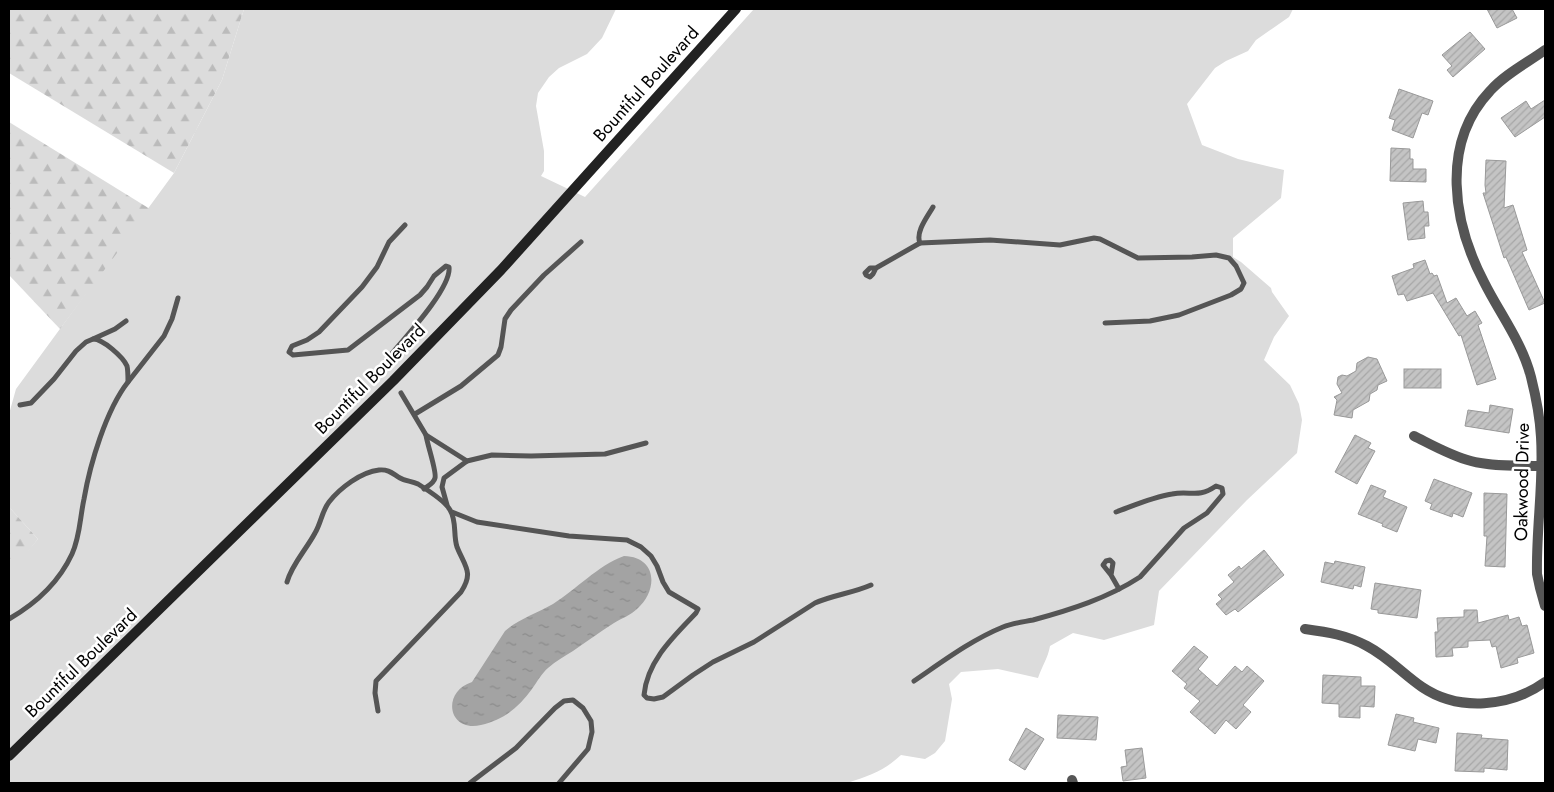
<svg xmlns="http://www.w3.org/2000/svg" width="1554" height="792" viewBox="0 0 1554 792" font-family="Jost,sans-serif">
	<defs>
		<pattern id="forest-firs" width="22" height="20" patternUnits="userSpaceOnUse" patternTransform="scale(1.25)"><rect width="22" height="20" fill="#dcdcdc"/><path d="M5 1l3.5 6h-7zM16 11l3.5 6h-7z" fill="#bbb"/></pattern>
		<pattern id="water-ripples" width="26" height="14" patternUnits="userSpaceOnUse" patternTransform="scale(1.25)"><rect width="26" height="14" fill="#a3a3a3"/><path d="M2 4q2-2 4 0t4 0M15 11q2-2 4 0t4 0" fill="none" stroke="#8b8b8b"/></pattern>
		<pattern id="building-hatch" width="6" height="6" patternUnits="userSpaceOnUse" patternTransform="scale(1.25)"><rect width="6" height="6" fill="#c4c4c4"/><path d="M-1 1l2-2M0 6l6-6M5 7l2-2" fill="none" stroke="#a7a7a7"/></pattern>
	</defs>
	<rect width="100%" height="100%" fill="#fff"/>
	<path fill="#dcdcdc" d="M244,9H616L602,38L587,54L559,68L549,77L538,93L536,106L544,151V171L541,176L585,197L754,9H1293L1289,17L1256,40L1248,51L1226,61L1215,68L1187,104L1202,145L1238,159L1284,170L1281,198L1233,238V257L1241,262L1271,288L1272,292L1289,316L1274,337L1264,360L1290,385L1299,404L1302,420L1297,453L1247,500L1159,591L1154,625L1104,640L1073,633L1050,646C1048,658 1042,666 1038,678L998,669L961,672L949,684L952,699L945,741L935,753L925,759L901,755C884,771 869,776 847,783H9V573L38,539L9,507V414L16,389L174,173L222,80Z"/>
	<g fill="url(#forest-firs)">
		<polygon points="9,9 244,9 222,80 174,173 9,73"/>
		<polygon points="9,122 150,209 60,329 9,275"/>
		<polygon points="9,507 38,539 9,576"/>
	</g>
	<path fill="url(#water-ripples)" d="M624,556C658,557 658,591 637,609C631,615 622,618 614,623C600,632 587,641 573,651C565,656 556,661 548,668C542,673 537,682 532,689C519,707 504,720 481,725C448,733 441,692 472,682L505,631C519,619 537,613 553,604C577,589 597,566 624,556Z"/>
	<g fill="url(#building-hatch)" stroke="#999">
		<polygon points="1487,9 1512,9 1517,18 1497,28"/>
		<polygon points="1470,32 1485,49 1453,77 1447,70 1452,66 1442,55"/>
		<polygon points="1399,89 1433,101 1428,115 1422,113 1413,138 1392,130 1395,120 1389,118"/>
		<polygon points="1545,100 1545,117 1515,137 1501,118 1526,101 1531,109"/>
		<polygon points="1391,148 1410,149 1410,159 1413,159 1413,169 1426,169 1426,182 1390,181"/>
		<polygon points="1486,160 1506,161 1504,208 1513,205 1527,250 1522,252 1545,303 1529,310 1506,257 1504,258 1483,193 1486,193 1485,185"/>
		<polygon points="1423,201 1424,212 1428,212 1429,226 1424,226 1425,238 1408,240 1403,203"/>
		<polygon points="1425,260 1430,274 1432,273 1434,276 1437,275 1447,303 1456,298 1467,316 1475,311 1482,323 1478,325 1496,379 1477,385 1461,335 1459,336 1433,293 1407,301 1404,294 1398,295 1392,276 1414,268 1413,264"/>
		<polygon points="1368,357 1377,359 1387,381 1378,385 1377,390 1370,394 1369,401 1353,410 1352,418 1334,415 1337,400 1334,397 1342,393 1337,384 1338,377 1342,375 1347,376 1356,371 1357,363"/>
		<rect x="1404" y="369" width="37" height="19"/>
		<polygon points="1490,405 1513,409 1509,433 1465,426 1468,410 1489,413"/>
		<polygon points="1355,435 1371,443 1368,448 1375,451 1357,484 1335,472"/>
		<polygon points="1434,479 1472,493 1463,517 1453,513 1452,517 1430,509 1432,504 1425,501"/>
		<polygon points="1371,485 1386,491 1383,497 1407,507 1397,532 1382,526 1383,524 1358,514"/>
		<polygon points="1484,493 1507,494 1505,567 1485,566 1487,536 1484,536"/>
		<polygon points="1264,550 1284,575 1238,612 1235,609 1226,615 1216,604 1222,599 1218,595 1234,582 1228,575 1239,566 1241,569"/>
		<polygon points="1335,561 1365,567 1361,587 1354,585 1353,589 1321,582 1325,562 1334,564"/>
		<polygon points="1375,583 1421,590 1417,618 1378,613 1378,610 1371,609"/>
		<polygon points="1464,610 1477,610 1478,623 1508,615 1509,620 1519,617 1522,626 1527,625 1534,653 1517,658 1518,663 1501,668 1496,646 1492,647 1490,640 1468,641 1468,647 1452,648 1453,656 1436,657 1435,632 1438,632 1437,618 1464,617"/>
		<polygon points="1194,646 1208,657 1198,669 1217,686 1235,666 1242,672 1247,666 1264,681 1243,705 1251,712 1236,729 1226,720 1215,734 1190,712 1200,701 1184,688 1187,684 1172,671"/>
		<polygon points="1323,675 1361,677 1361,686 1375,686 1374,707 1360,706 1360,718 1339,717 1339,704 1322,703"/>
		<polygon points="1396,714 1414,718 1413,722 1439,728 1436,743 1418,739 1415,751 1388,745"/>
		<polygon points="1058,715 1098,717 1096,740 1057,738"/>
		<polygon points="1026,728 1044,739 1025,770 1009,760"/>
		<polygon points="1457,733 1482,735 1481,738 1508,740 1507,770 1484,768 1484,772 1455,771"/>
		<polygon points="1142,748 1146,778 1123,781 1121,767 1127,766 1125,750"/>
	</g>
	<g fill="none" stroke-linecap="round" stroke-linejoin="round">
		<g stroke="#555" stroke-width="5">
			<polyline points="920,243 990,240 1060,245 1094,238 1100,239 1138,258 1192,257 1216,255 1229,258 1236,266 1244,283 1241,289 1231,295 1179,315 1150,321 1105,323"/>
			<path d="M876,268H870L865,273L866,275L870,277L873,274L876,268L920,243C915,232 928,216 933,207"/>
			<path d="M386,369L384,363C399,344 452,289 449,267L446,266L434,276L427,287L420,295L348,350L293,355L289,352L292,346L307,340L319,332L362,287L377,267L389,242L405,225"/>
			<polyline points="128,382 164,336 172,319 178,298"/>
			<polyline points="401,393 426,435"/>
			<polyline points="20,405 31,403 54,379 76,351 86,342 93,339"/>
			<polyline points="415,414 461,386 498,355 501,347 505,319 511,310 544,275 581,242"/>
			<polyline points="467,461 492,455 531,456 605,454 646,443"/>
			<path d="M424,489C428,486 434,483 435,478C437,472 427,444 426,435L467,461L444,478L442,487L447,505"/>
			<path d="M452,512L477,522L569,536L627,540L641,547L651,556L657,566L663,582L669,592L698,609L696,613C674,636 647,661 644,695L647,698L654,699L663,697L693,675L713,662L754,642L815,603C833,595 853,593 871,585"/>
			<polyline points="1111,575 1103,565 1106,561 1110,560 1113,563 1111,575 1119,589"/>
			<path d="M287,582C292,564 306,550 315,533C321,523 322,511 329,502C340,488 361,472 379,470C389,469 393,474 400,478C405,481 412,481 418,484C426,489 446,502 450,510C457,521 453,535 457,547C465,567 474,572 461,592L376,681L375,693L378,711"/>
			<path d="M9,619C35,604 59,582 72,554C80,537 80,517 84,499C90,464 106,410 128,382C128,377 128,370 127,366C123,357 103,339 93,339L115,329L126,321"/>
			<path d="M914,681C942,662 971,640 1003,627C1013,623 1023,622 1033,620C1070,610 1108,598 1140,577L1184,528L1207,513L1223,494L1222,488L1216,486C1197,499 1191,490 1172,494C1153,497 1135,505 1116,512"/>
			<polyline points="470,783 516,748 555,708 564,701 573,700 583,708 591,721 592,732 588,749 559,783"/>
		</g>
		<g stroke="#555" stroke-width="10">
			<path d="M1545,50C1527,63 1505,74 1490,91C1440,144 1453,223 1484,282C1500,314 1522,342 1531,377C1536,397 1540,417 1541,437C1544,483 1536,528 1537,574L1540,588L1545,606"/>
			<path d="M1414,436C1432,445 1451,456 1471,461C1493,467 1519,465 1541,466"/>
			<path d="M1305,629C1327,632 1347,635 1367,646C1388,657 1403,674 1422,687C1459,712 1510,707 1545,682"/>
			<polyline points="1072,780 1073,783"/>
		</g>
		<polyline stroke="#222" stroke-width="10" points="9,756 393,381 501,270 736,9"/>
	</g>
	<g text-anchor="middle" stroke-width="5" stroke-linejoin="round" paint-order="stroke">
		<g font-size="18" fill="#000" stroke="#fff">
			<text transform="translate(646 84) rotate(-48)" y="6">Bountiful Boulevard</text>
			<text transform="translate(370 379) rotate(-45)" y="6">Bountiful Boulevard</text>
			<text transform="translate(1522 482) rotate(-89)" y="6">Oakwood Drive</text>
			<text transform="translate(81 663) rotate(-44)" y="6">Bountiful Boulevard</text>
		</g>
	</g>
	<rect width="1554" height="792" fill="none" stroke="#000000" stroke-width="20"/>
</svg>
